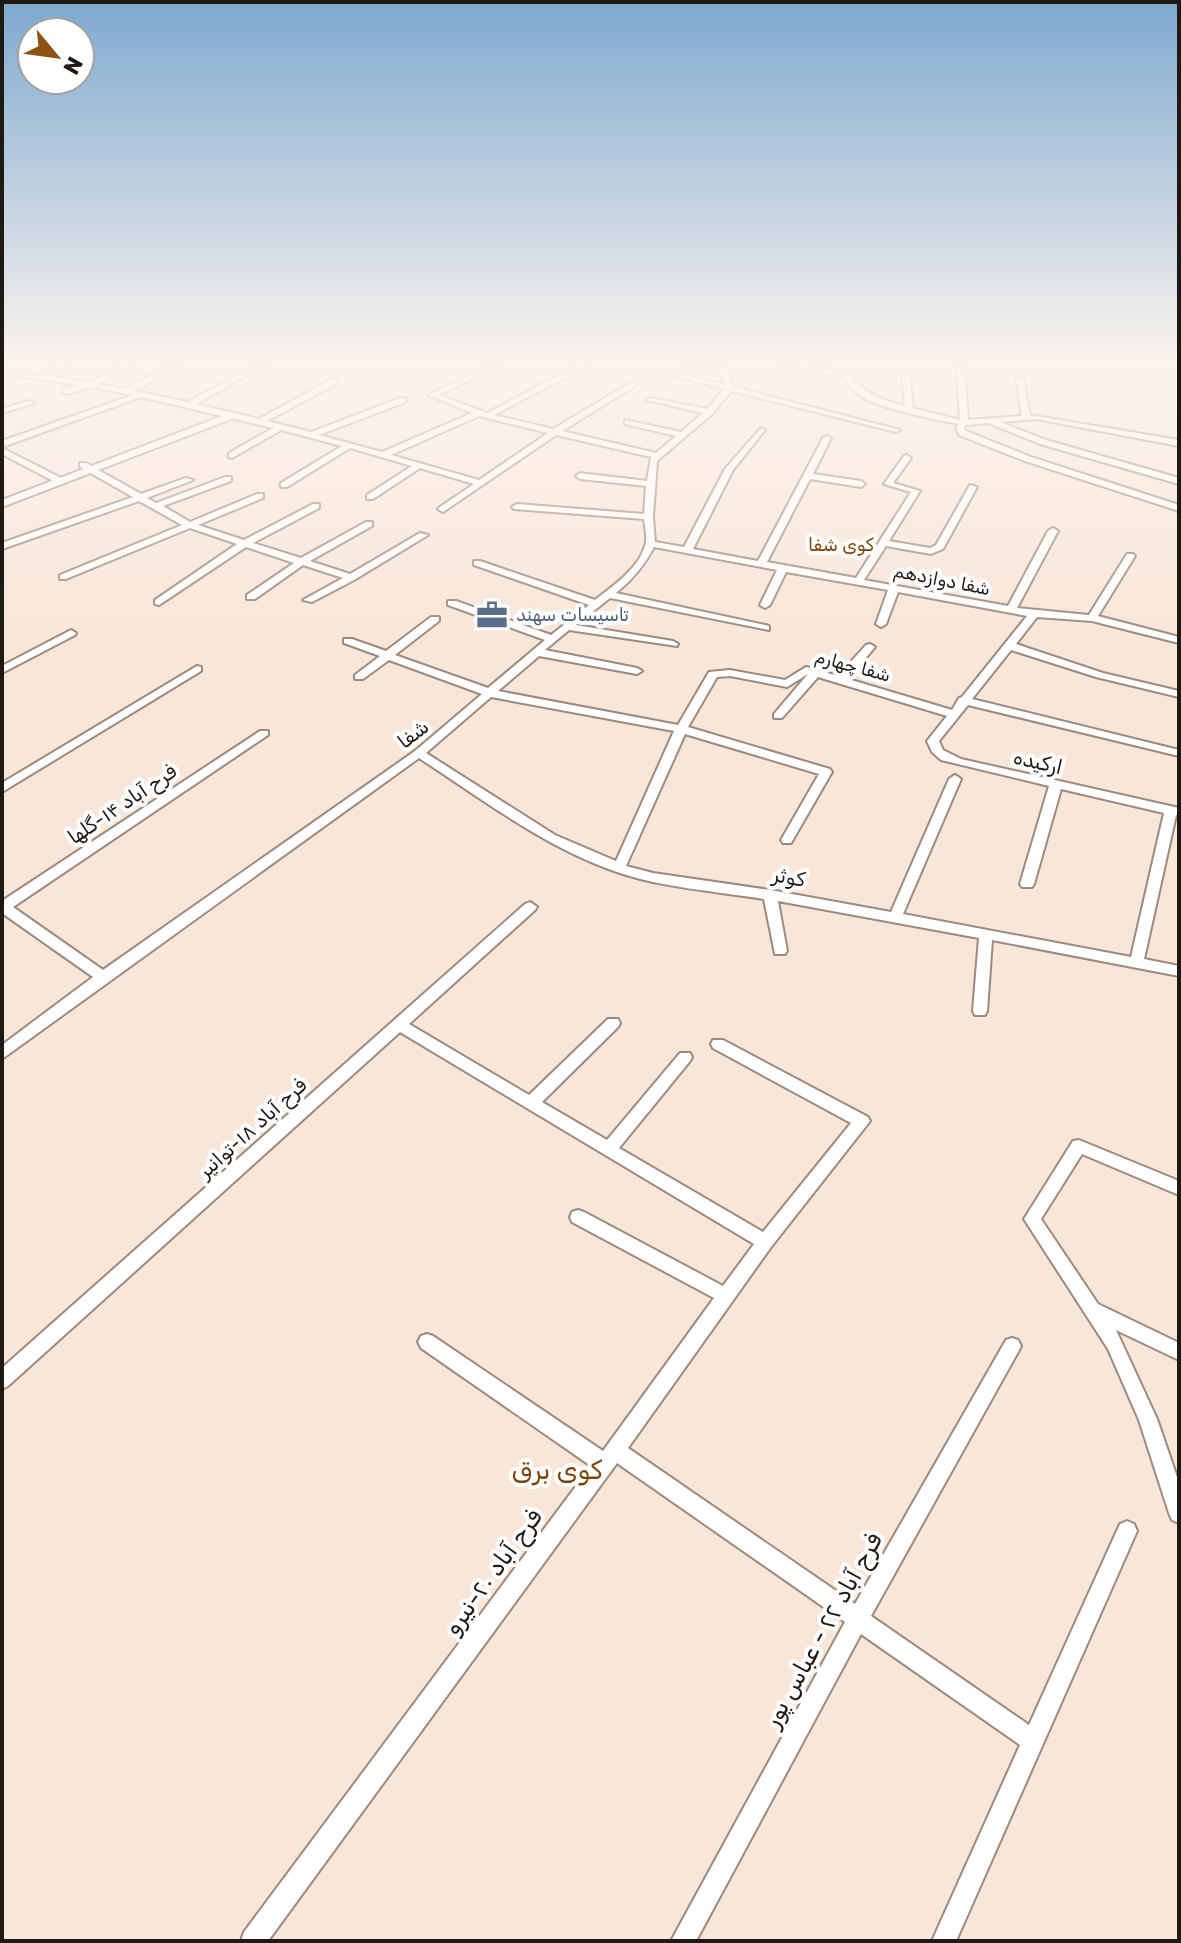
<svg xmlns="http://www.w3.org/2000/svg" width="1181" height="1943" viewBox="0 0 1181 1943" font-family="Rubik,Vazirmatn,sans-serif">
	<rect width="100%" height="100%" fill="#f8e6d9"/>
	<g fill="none" stroke-linecap="round" stroke-linejoin="round">
		<defs>
			<g id="minor">
				<path d="M59,365H70L49,376L89,382L123,365H134L97,384L125,389L174,365H184L134,391L188,402L256,365H266L196,404L259,419L332,379H338V383L267,421L311,432L400,398H406V402L319,435L382,452L472,413L428,395L493,365H504L439,395L487,413L579,365H589L494,415L553,429L632,382H635V386L562,431L656,453L676,436L625,424V420L681,432L703,413L647,400L651,398L707,409L724,389L672,375L676,373L725,385L719,372L688,365L717,367L716,365H724L734,387L900,430L896,432L731,391L712,414L657,461L653,517L655,542L684,547L725,469L761,428L765,430L733,470L693,549L758,561L823,438L827,436L831,438L813,474L861,481L865,484L861,487L810,479L767,562L856,578L911,492L884,484L904,456L907,455L911,458L893,483L920,491L889,541L930,548L936,545L970,485L977,487L943,549L931,554L886,546L864,580L1008,606L1048,531L1053,528L1058,531L1017,608L1089,615L1127,554H1133L1135,556L1098,616L1179,637V643L1092,621L1037,617L1016,644L1103,673L1179,691V697L1096,677L1011,650L972,699L1179,750V756L968,705L939,741L943,750L961,759L1179,808V816L1176,815L1144,959L1179,966V976L992,940L987,1011L985,1015H975L973,1011L979,938L778,901L787,951L785,954H775L764,899C715,891 662,888 614,871C543,846 482,799 419,758L2,1059V1045L93,977L2,913V901L260,731H268V735L13,907L103,970L415,751L482,694L389,660L363,679H355V675L380,656L344,643V639H352L386,651L431,617H439V621L395,655L488,688L545,640L448,605V601H456L551,635L589,605L474,565V561H480L595,600C613,586 638,569 645,546C648,539 645,528 644,519L514,509L512,507L517,504L644,514L646,486L580,479L576,476L580,473L647,481L651,457L556,435L443,512L438,509L440,507L474,484L420,468L373,499H367V495L412,466L350,448L287,487H281V483L342,446L281,430L232,458L229,457V453L273,428L141,397L2,447V441L133,395L90,387L66,394L62,392L63,390L80,385L2,374V370L40,375ZM479,416L548,433L479,480L391,455ZM654,547L777,570L760,605L765,608L770,605L786,572L888,590L876,624L881,627L886,624L898,592L1027,616L962,697L959,698L952,710L848,679L875,647L870,644L866,645L838,676L806,667L785,680L730,670L709,672L678,725L498,691L539,656L637,674L642,671L637,668L545,650L569,630L677,646L678,644L673,641L576,625L610,598L769,630V626L765,625L616,593C632,580 644,566 654,547ZM808,674L774,714V718H782L818,677L947,716L927,741L932,752L941,760L1049,786L1020,884L1022,887H1032L1034,884L1061,789L1164,813L1131,957L903,914L961,779L955,775L949,779L891,912L770,890L653,873L626,866L685,734L819,774L781,840L783,843H791L832,772L830,769L688,727L717,677L730,676L787,687ZM491,697L674,731L616,861L555,835L426,753Z"/>
				<path d="M783,365H802L850,373C864,395 881,399 905,406L902,373L909,371L913,408L960,420L957,367L964,365L968,420L1022,416L1016,379L1023,377L1030,415L1179,440V446L1036,419L1000,422L1046,440L1179,478V484L1040,444L988,423L966,425L964,428L966,431L1031,457L1179,505V511L1025,461L959,435L956,428L959,424C936,420 878,408 861,396C853,391 849,385 844,377Z"/>
				<polygon points="28,401 35,403 2,413 2,409"/>
				<polygon points="2,448 63,479 64,481 57,483 2,454"/>
				<polygon points="80,463 86,463 141,494 186,478 193,480 147,498 156,503 225,477 231,477 231,481 163,506 190,522 257,494 263,494 263,498 198,525 244,540 313,504 319,504 319,508 253,543 301,558 366,522 372,522 372,526 310,561 350,574 420,533 428,535 354,580 312,602 303,600 343,578 303,565 255,599 247,599 247,595 294,563 246,547 159,605 155,604 155,600 237,544 190,528 66,579 60,579 60,575 182,525 139,501 2,549 2,543 133,497 80,467"/>
				<polygon points="71,630 76,633 75,635 2,673 2,666"/>
				<polygon points="197,666 201,667 201,671 2,792 2,783"/>
				<polygon points="530,902 537,907 535,910 409,1024 529,1095 608,1019 618,1019 620,1023 618,1027 542,1102 607,1140 680,1053 690,1053 692,1057 690,1061 619,1148 763,1232 851,1123 713,1048 711,1044 713,1040 723,1040 868,1117 870,1121 771,1247 628,1448 855,1604 1006,1340 1012,1338 1018,1340 1021,1346 1018,1352 871,1616 1029,1725 1120,1524 1127,1521 1134,1524 1137,1531 956,1941 932,1941 1020,1745 861,1634 696,1941 671,1941 845,1622 617,1463 268,1941 241,1941 244,1932 591,1466 421,1348 418,1342 421,1336 427,1334 433,1336 603,1451 714,1298 572,1222 570,1217 572,1212 578,1210 584,1212 723,1286 754,1244 400,1032 8,1386 2,1389 2,1368 525,904"/>
				<polygon points="1079,1140 1179,1181 1179,1195 1082,1154 1041,1219 1098,1304 1179,1343 1179,1360 1116,1330 1157,1419 1179,1483 1179,1523 1172,1520 1169,1513 1139,1420 1108,1349 1024,1219 1073,1141"/>
			</g>
			<polygon id="tertiary" points="230,413 235,416 234,418 2,507 2,500"/>
		</defs>
		<use href="#minor" stroke="#9b8b7e" stroke-width="4"/>
		<use href="#tertiary" stroke="#9b8b7e" stroke-width="4"/>
		<use href="#minor" fill="#fff" fill-rule="evenodd"/>
		<use href="#tertiary" fill="#fff" fill-rule="evenodd"/>
	</g>
	<linearGradient id="sky" x2="0" y2="1"><stop stop-color="#7ea9d0"/><stop offset="0.57" stop-color="#fcf4ee"/><stop offset="1" stop-color="#fcf4ee" stop-opacity="0"/></linearGradient>
	<rect width="1181" height="637" fill="url(#sky)"/>
	<defs>
		<symbol id="office-bare" viewBox="-9 -9 18 18"><path d="M-6-3h4V-5.5h4V-3h4V5H-6ZM-1-4.5V-3h2v-1.5ZM-6 0V1H6V0Z" fill="#5c6f8a" stroke="#fff" stroke-width="2.5" paint-order="stroke"/></symbol>
	</defs>
	<g fill-rule="evenodd">
		<use href="#office-bare" x="470" y="593" width="44" height="44"/>
	</g>
	<g text-anchor="middle" stroke-width="8" stroke-linejoin="round" paint-order="stroke">
		<g font-size="18" fill="#7b4508" stroke="#fff">
			<text x="841" y="551">کوی شفا</text>
		</g>
		<g font-size="18" fill="#1f1914" stroke="#fff">
			<text transform="translate(942 580) rotate(11)" y="6">شفا دوازدهم</text>
			<text transform="translate(853 666) rotate(15)" y="6">شفا چهارم</text>
		</g>
		<g font-size="18" fill="#4e5e75" stroke="#fff" text-anchor="start">
			<text x="516" y="621">تاسیسات سهند</text>
		</g>
		<g font-size="20" fill="#1f1914" stroke="#fff">
			<text transform="translate(413 734) rotate(-38)" y="7">شفا</text>
			<text transform="translate(1038 762) rotate(13)" y="7">ارکیده</text>
			<text transform="translate(122 804) rotate(-34)" y="7">فرح آباد ۱۴-گلها</text>
			<text transform="translate(789 877) rotate(10)" y="7">کوثر</text>
			<text transform="translate(252 1128) rotate(-42)" y="7">فرح آباد ۱۸-توانیر</text>
		</g>
		<g font-size="24" fill="#1f1914" stroke="#fff">
			<text transform="translate(493 1572) rotate(-54)" y="8">فرح آباد ۲۰-نیرو</text>
			<text transform="translate(823 1630) rotate(-61)" y="8">فرح آباد ۲۲ - عباس پور</text>
		</g>
		<g font-size="26" fill="#7b4508" stroke="#fff">
			<text x="557" y="1479">کوی برق</text>
		</g>
	</g>
	<rect width="1181" height="1943" fill="none" stroke="#1f1914" stroke-width="8"/>
	<g transform="translate(56 56) rotate(119)"><circle r="38" fill="#ffffff" stroke="#a5a3a1" stroke-width="2"/>
	<path d="M0-6L14 30L0 20L-14 30Z" fill="#8e5213"/>
	<text y="-12" font-size="22" font-weight="bold" text-anchor="middle" fill="#1f1914">N</text>
	</g>
</svg>
